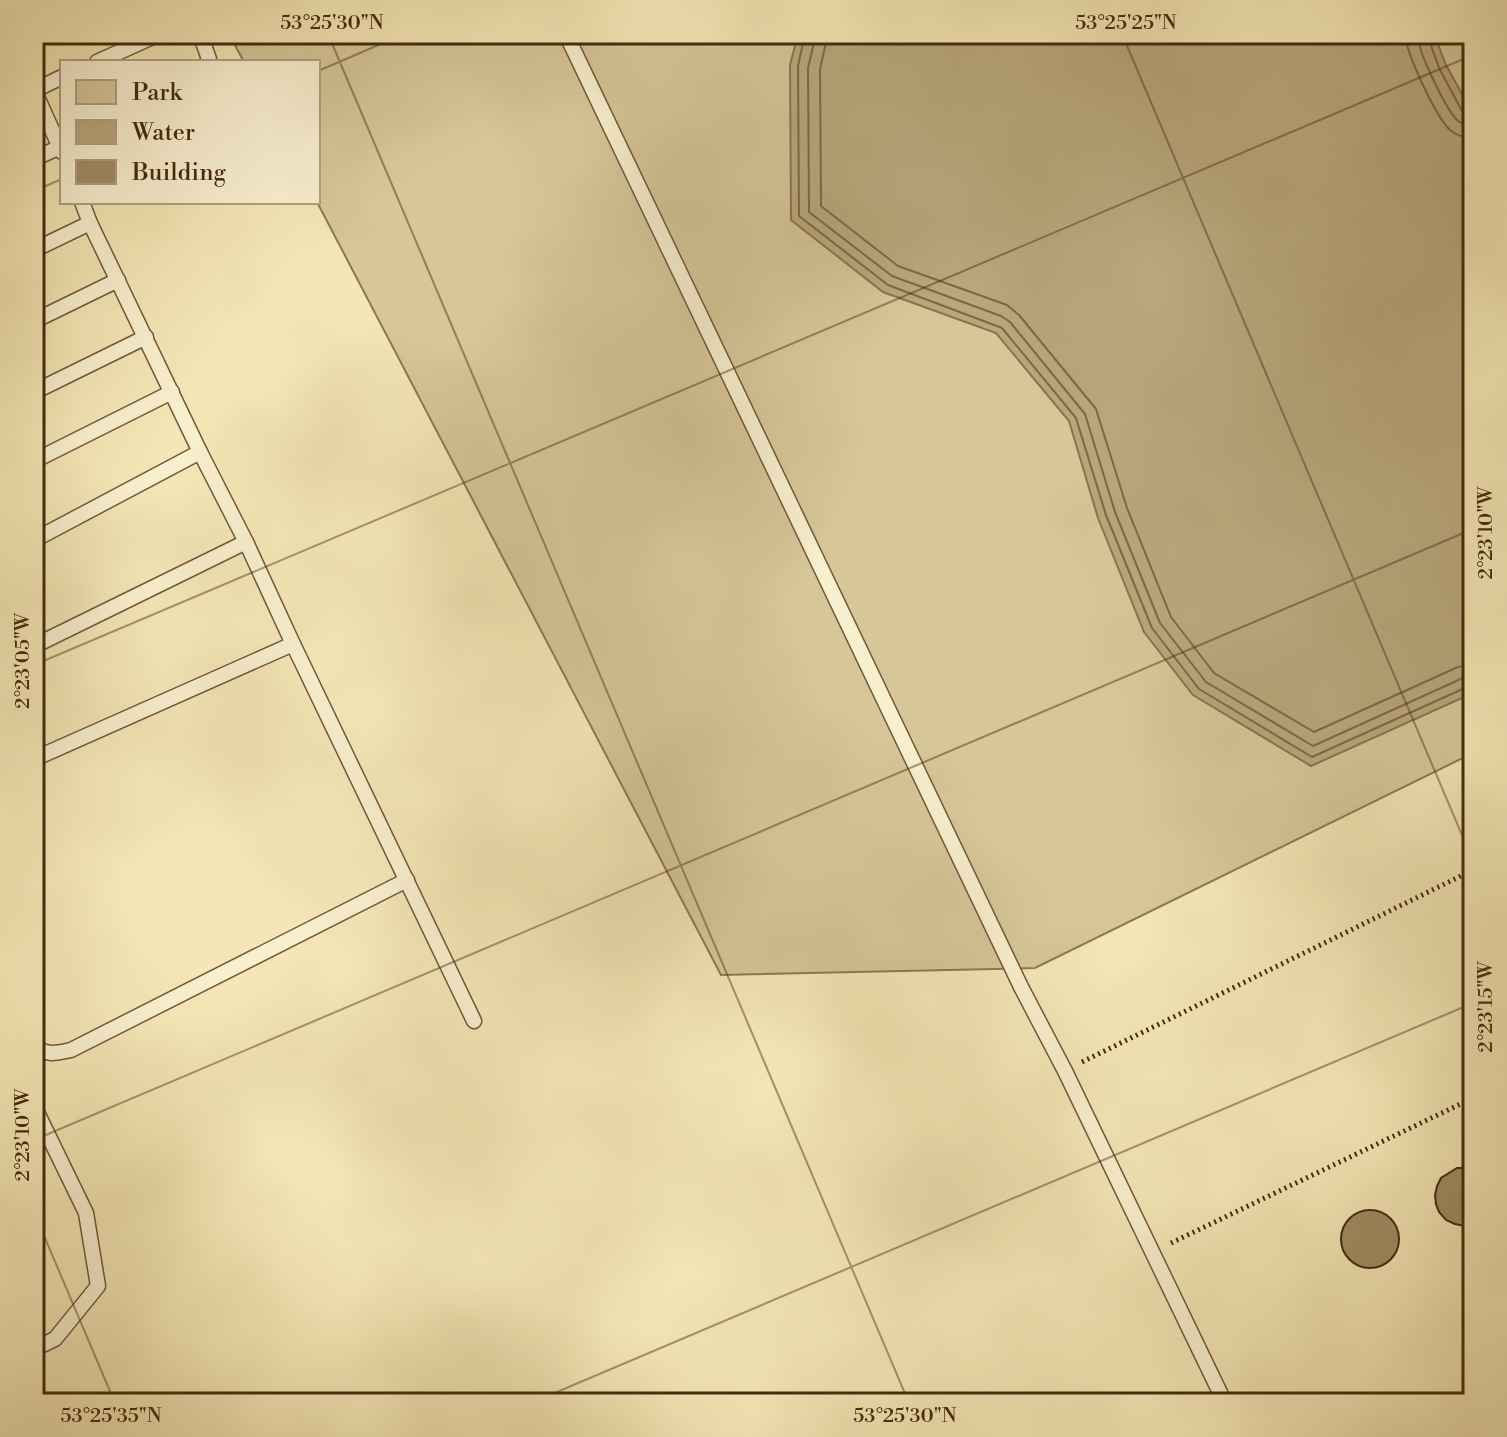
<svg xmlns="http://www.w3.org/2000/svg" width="1507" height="1437" viewBox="0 0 1507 1437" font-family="'Libre Bodoni',serif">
	<rect width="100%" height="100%" fill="#f4e6b5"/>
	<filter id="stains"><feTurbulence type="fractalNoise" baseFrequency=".0025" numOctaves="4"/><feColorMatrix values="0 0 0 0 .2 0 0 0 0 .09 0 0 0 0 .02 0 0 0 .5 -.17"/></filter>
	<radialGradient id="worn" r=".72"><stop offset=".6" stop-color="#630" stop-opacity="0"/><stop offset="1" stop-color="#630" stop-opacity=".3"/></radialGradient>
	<polygon fill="#d6c698" stroke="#8e7852" stroke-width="2" points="229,34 1473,34 1473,753 1035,968 721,975 317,202 318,62 244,62"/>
	<polygon fill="#b8a67c" stroke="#8a7450" stroke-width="2" points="798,34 1434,34 1446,65 1473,114 1473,693 1311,766 1193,695 1144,632 1098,518 1069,421 996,333 883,292 791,220 790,65"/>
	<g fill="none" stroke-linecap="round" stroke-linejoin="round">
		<g stroke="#7e6844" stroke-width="2">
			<polyline points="805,34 798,66 799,216 888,285 1002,328 1076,418 1106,515 1152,628 1199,689 1312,757 1467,687 1473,686"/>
			<polyline points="816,34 808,68 809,212 892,276 1001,316 1010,322 1085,414 1115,512 1160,623 1206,682 1313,746 1463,678 1473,676"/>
			<polyline points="828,34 820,69 821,206 898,266 1007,305 1019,315 1096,409 1127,508 1171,617 1214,673 1314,732 1458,667 1473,664"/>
			<path d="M1405,34C1406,53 1436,117 1450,130C1457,136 1464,137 1473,138"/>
			<path d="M1417,34C1418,52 1444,104 1455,118C1460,124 1466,125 1473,126"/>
			<polyline points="1427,34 1439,68 1462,111 1467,115 1473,116"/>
		</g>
	</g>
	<g fill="#a08c64" stroke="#452a0d" stroke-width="2">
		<polygon points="1457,1168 1466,1168 1473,1169 1473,1224 1465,1226 1455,1224 1446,1220 1439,1212 1436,1204 1435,1195 1437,1186 1441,1178"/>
		<circle cx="1370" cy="1239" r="29"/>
	</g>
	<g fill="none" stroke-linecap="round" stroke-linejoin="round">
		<defs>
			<g id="lane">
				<polyline points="200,34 209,59 207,62"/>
				<polyline points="566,34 1021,987 1065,1071 1225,1403"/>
				<polyline points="97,62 159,34"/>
				<polyline points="34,90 62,152"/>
				<polyline points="35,90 62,77"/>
				<polyline points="34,159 62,146"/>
				<polyline points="82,202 90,223"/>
				<polyline points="34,250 90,223 200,452 246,542 293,644 474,1021"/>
				<polyline points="34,321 118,280"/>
				<polyline points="34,392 146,337"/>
				<polyline points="34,461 172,392"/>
				<polyline points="34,540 200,452"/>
				<polyline points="34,646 246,542"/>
				<polyline points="34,759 293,644"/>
				<path d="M34,1043C43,1057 57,1053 71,1050L407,880"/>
				<polyline points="34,1106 86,1213 98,1286 55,1339 34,1349"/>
			</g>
		</defs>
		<use href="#lane" stroke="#715937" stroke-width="17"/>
		<g stroke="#452a0d" stroke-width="5" stroke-dasharray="2 4" stroke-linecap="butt">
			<polyline points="1082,1062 1473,870"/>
			<polyline points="1171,1243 1473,1098"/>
		</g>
		<use href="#lane" stroke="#f8efcf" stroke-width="14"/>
	</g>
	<path fill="none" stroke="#452a0d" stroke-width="2" stroke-opacity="0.45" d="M328,34L909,1403M1122,34L1473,861M318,71L404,34M34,191L62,179M34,665L1473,55M34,1140L1473,529M34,1212L115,1403M531,1403L1473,1003"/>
	<rect width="1507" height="1437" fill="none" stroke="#f4e6b5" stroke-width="88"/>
	<rect x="60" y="60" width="260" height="144" fill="#f8efcf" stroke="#b0a081" stroke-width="2"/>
	<rect x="76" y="80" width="40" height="24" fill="#d6c698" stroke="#b0a081" stroke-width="2"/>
	<text x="132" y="100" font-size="24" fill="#452a0d">Park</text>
	<rect x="76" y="120" width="40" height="24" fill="#b8a67c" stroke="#b0a081" stroke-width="2"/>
	<text x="132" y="140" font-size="24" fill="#452a0d">Water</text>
	<rect x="76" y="160" width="40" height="24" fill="#a08c64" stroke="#b0a081" stroke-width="2"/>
	<text x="132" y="180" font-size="24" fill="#452a0d">Building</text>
	<rect x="44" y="44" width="1419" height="1349" fill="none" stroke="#452a0d" stroke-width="3"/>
	<g font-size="20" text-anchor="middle" fill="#452a0d">
		<text x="332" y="29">53°25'30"N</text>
		<text x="1126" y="29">53°25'25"N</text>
		<text transform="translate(1485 533) rotate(-90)" y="7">2°23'10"W</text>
		<text transform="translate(22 661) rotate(-90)" y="7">2°23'05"W</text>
		<text transform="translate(1485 1007) rotate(-90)" y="7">2°23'15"W</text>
		<text transform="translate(22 1135) rotate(-90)" y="7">2°23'10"W</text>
		<text x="111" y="1422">53°25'35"N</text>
		<text x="905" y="1422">53°25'30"N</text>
	</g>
	<rect width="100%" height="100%" filter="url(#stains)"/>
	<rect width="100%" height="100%" fill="url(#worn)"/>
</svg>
